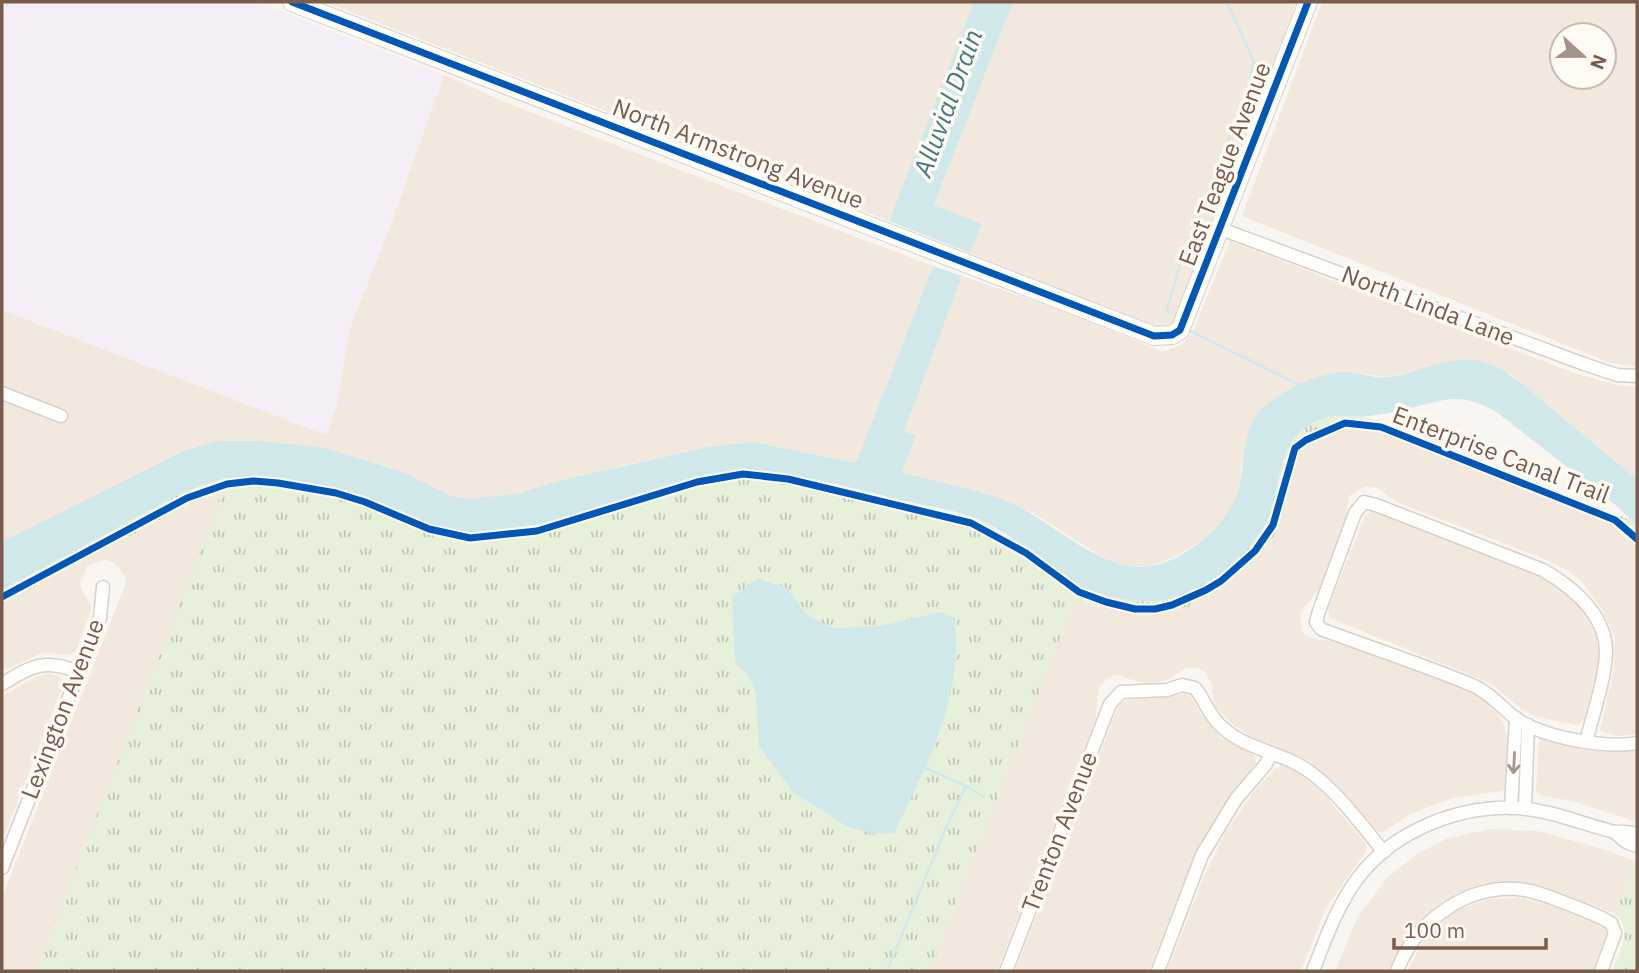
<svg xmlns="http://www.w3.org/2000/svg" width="1639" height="973" viewBox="0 0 1639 973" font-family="'IBM Plex Sans',sans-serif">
	<defs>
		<pattern id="grass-tufts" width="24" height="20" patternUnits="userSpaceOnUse" patternTransform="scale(1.75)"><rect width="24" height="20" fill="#e7f0db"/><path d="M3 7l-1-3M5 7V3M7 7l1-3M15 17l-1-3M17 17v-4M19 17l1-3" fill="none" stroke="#c0c6b4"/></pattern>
	</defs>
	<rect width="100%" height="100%" fill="#f9f5f0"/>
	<g fill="#f2e8de" fill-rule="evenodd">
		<polygon points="325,2 974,2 889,221"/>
		<polygon points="1013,2 1297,2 1177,312 1172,324 1161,331 1149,328 1031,277 970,253 982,224 934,205"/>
		<path d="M1322,2H1637V367L1611,363L1242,216ZM1562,35H1604V77H1562Z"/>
		<polygon points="444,75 517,107 732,190 933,266 856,463 752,442 707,447 625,465 516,494 466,499 449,495 402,472 378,464 217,441 184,450 2,542 2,310 326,435 337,405 349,331 389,229"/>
		<polygon points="1230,241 1577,374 1620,386 1637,386 1637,479 1511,374 1460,360 1388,377 1346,372 1304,383 1241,464 1240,485 1230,512 1206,538 1177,556 1151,566 1128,566 1107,560 1035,514 985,493 902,473 916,437 903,431 962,276 1057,309 1163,352 1183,344 1194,329"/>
		<polygon points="1349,428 1381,432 1605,519 1635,547 1637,550 1637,734 1619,736 1600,731 1614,669 1615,638 1603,611 1582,582 1567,570 1545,559 1396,502 1378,488 1365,486 1349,496 1345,523 1319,590 1301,611 1300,618 1302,632 1316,640 1340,641 1471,692 1491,705 1503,722 1509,745 1507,785 1502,791 1454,798 1432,805 1409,815 1383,832 1376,832 1334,782 1308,760 1250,736 1231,723 1216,707 1213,700 1212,684 1205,672 1198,668 1186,668 1169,679 1152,684 1135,681 1118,675 1112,676 1101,684 1098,691 1096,718 997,971 930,971 1075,600 1099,607 1220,591 1263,552 1288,487 1297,453 1304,445 1318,437 1333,430"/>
		<polygon points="223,493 36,971 2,971 2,898 124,588 126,577 114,563 105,560 88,565 80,583 82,592 91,605 90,613 76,651 69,655 42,653 2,671 2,604 182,509"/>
		<polygon points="1373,511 1544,576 1574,597 1595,627 1599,653 1598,668 1584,719 1579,725 1536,717 1524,711 1490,683 1330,618 1328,609 1365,516"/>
		<polygon points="49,673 59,676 63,682 62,688 2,841 2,696 36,677"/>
		<polygon points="1184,694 1191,697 1201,714 1221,738 1251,753 1255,756 1256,763 1221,810 1206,834 1182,887 1149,971 1015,971 1118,707 1124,701"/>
		<polygon points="1543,736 1601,750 1618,752 1637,751 1637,822 1576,802 1540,795 1536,790 1539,737"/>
		<polygon points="1282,765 1298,773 1319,789 1365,842 1367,850 1327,906 1301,971 1167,971 1205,874 1225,833 1255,790 1275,769"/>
		<polygon points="1490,829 1537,831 1603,849 1634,861 1614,913 1536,884 1499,882 1479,885 1457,893 1437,905 1419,921 1403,941 1390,971 1335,971 1358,917 1387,878 1417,854 1446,839"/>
		<polygon points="1522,898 1555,907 1605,926 1607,936 1593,971 1407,971 1425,938 1448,917 1459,910 1489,899"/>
	</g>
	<polygon fill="#f6eef6" points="7,2 257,2 444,75 388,230 349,331 337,405 326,435 2,310 2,15"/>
	<g fill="url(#grass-tufts)">
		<path d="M1336,414L1363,416L1633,521L1637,526V550L1621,532L1605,519L1381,432C1356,425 1313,427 1297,452C1284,475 1288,506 1278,530C1270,549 1251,566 1236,578C1175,627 1144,617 1075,600L930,971H36L222,493L182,509L2,604V590L176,496L199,486L228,478H280L338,489L419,522L470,533L541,524L707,476L731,471L774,473L964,515L986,523L1041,559L1152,600L1173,598L1193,589L1275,493L1280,466L1291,439L1306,427Z"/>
		<path d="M1634,861L1637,865V971H1612C1620,951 1634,930 1614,913Z"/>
	</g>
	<g fill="#d0e8ea">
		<polygon points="974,2 1013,2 934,205 982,224 970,253 889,221"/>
		<path d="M933,266L962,276L904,431L916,436L902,473C938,482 974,488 1009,502C1053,521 1101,574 1151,566C1188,560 1233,521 1240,484C1244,464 1243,441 1252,422C1265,396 1319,371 1347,372C1361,373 1375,379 1389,377C1420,373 1456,351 1487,363C1514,374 1534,393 1556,412C1583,434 1610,457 1637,479V526L1618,507L1498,413C1459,389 1443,401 1402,410C1394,412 1385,414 1376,415C1350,419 1336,410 1310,425C1277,444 1281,481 1270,513C1258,548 1208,590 1173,598C1146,605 1104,599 1079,586C1047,568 1020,540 987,523C962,511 932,507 905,501C859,490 801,474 754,470C738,469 723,472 707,476L541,524L470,533L437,528L338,489L280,478H228L199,486L176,496L2,590V542L185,450L217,441H258L321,447L403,472L449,495L466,499L516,494L567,479L707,447L752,442L856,463Z"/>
		<path d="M758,579L787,588L807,615L833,628L881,626L940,612L954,617C965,692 927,767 894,833L874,834L848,827L793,792L759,747L756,693L749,676L735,663L732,597Z"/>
	</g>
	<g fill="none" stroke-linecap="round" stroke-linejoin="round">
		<g stroke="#d0e8ea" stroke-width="2.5">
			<polyline points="1169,312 1167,310 1181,261 1247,92 1254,62 1227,2"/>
			<polyline points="1190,331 1300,385"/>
			<polyline points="923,767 966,786 984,797"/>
			<polyline points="887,971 947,825 966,786"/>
		</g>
		<defs>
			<g id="street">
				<polyline points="1221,229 1584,364 1617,375 1637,376"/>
				<polyline points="2,393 61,416"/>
				<path d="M2,684C32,666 44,658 79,672"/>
				<path d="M1586,742C1592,717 1606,677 1606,652C1606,614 1572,587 1543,570L1376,505L1364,502L1355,513L1319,611L1316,622L1321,629C1371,648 1422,664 1472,685C1489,692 1500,706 1514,717C1540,737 1605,749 1637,743"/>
				<polyline points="1511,808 1516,718"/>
				<polyline points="1525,809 1528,725"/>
				<polyline points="1614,832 1626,842 1637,846"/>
				<polyline points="2,868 100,618 103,587"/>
				<path d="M1006,971L1110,704L1121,692L1167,690L1182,685L1195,688C1204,699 1208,713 1219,724C1243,750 1282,751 1310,772C1339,793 1361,825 1384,852"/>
				<polyline points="1158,971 1202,855 1236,799 1266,764 1271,753"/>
				<path d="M1313,971C1324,943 1334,914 1351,888C1385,834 1455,805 1517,808C1550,810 1580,823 1611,831C1620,833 1628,831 1637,834"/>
				<path d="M1397,971C1416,920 1469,882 1525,890C1543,893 1559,901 1576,907C1588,912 1600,916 1611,923L1615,933L1601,971"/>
			</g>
			<polyline id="secondary" points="292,2 1154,336 1172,335 1180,330 1308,2"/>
		</defs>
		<use href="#street" stroke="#d7d1cb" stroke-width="15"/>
		<use href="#secondary" stroke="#d9d2cb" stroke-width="20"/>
		<use href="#street" stroke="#fefefd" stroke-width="12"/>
		<use href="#secondary" stroke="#fefefd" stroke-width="18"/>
		<defs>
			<g id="cycleway">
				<polyline points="292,2 1154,336 1172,335 1180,330 1308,2"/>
				<polyline points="2,597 187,498 227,484 253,481 278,483 336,493 365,502 429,529 470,538 537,531 697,482 743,474 788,479 971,523 1026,553 1079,592 1106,602 1135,609 1155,609 1172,605 1206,590 1221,581 1255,551 1273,525 1295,448 1306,440 1345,423 1381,427 1615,520 1637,539"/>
			</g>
		</defs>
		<use href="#cycleway" stroke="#fffaf3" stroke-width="11"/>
		<use href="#cycleway" stroke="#0057b8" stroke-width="7"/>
	</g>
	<defs><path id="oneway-shaft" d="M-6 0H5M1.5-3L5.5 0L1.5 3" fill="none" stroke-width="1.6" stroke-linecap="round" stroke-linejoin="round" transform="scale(1.75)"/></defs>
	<use stroke="#a8958b" href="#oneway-shaft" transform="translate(1514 763) rotate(93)"/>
	<g text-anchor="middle" stroke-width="7" stroke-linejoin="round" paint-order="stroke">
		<g font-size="24" fill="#7a5c4d" stroke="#fffaf3">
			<text transform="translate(738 154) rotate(21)" y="8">North Armstrong Avenue</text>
			<text transform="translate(1225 164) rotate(-69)" y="8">East Teague Avenue</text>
			<text transform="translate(1428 306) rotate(21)" y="8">North Linda Lane</text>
			<text transform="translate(1501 455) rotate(21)" y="8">Enterprise Canal Trail</text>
			<text transform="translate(63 709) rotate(-69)" y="8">Lexington Avenue</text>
			<text transform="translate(1060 832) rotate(-69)" y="8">Trenton Avenue</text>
		</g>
		<g font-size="26" font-style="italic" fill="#437c86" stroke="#fffaf3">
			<text transform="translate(948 103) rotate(-70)" y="9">Alluvial Drain</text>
		</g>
	</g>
	<rect width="1639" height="973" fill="none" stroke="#7a5c4d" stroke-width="7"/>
	<g transform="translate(1583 56) rotate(111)"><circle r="33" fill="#fffaf3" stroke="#cabbb1" stroke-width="2"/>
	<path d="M0-5L12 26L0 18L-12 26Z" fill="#a69286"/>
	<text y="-10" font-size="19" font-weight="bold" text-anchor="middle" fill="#7a5c4d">N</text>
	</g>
	<path d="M1394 938v10h152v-10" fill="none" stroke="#7a5c4d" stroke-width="3.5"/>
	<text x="1404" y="938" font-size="21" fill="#7a5c4d" stroke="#fffaf3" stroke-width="5" paint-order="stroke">100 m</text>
</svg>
